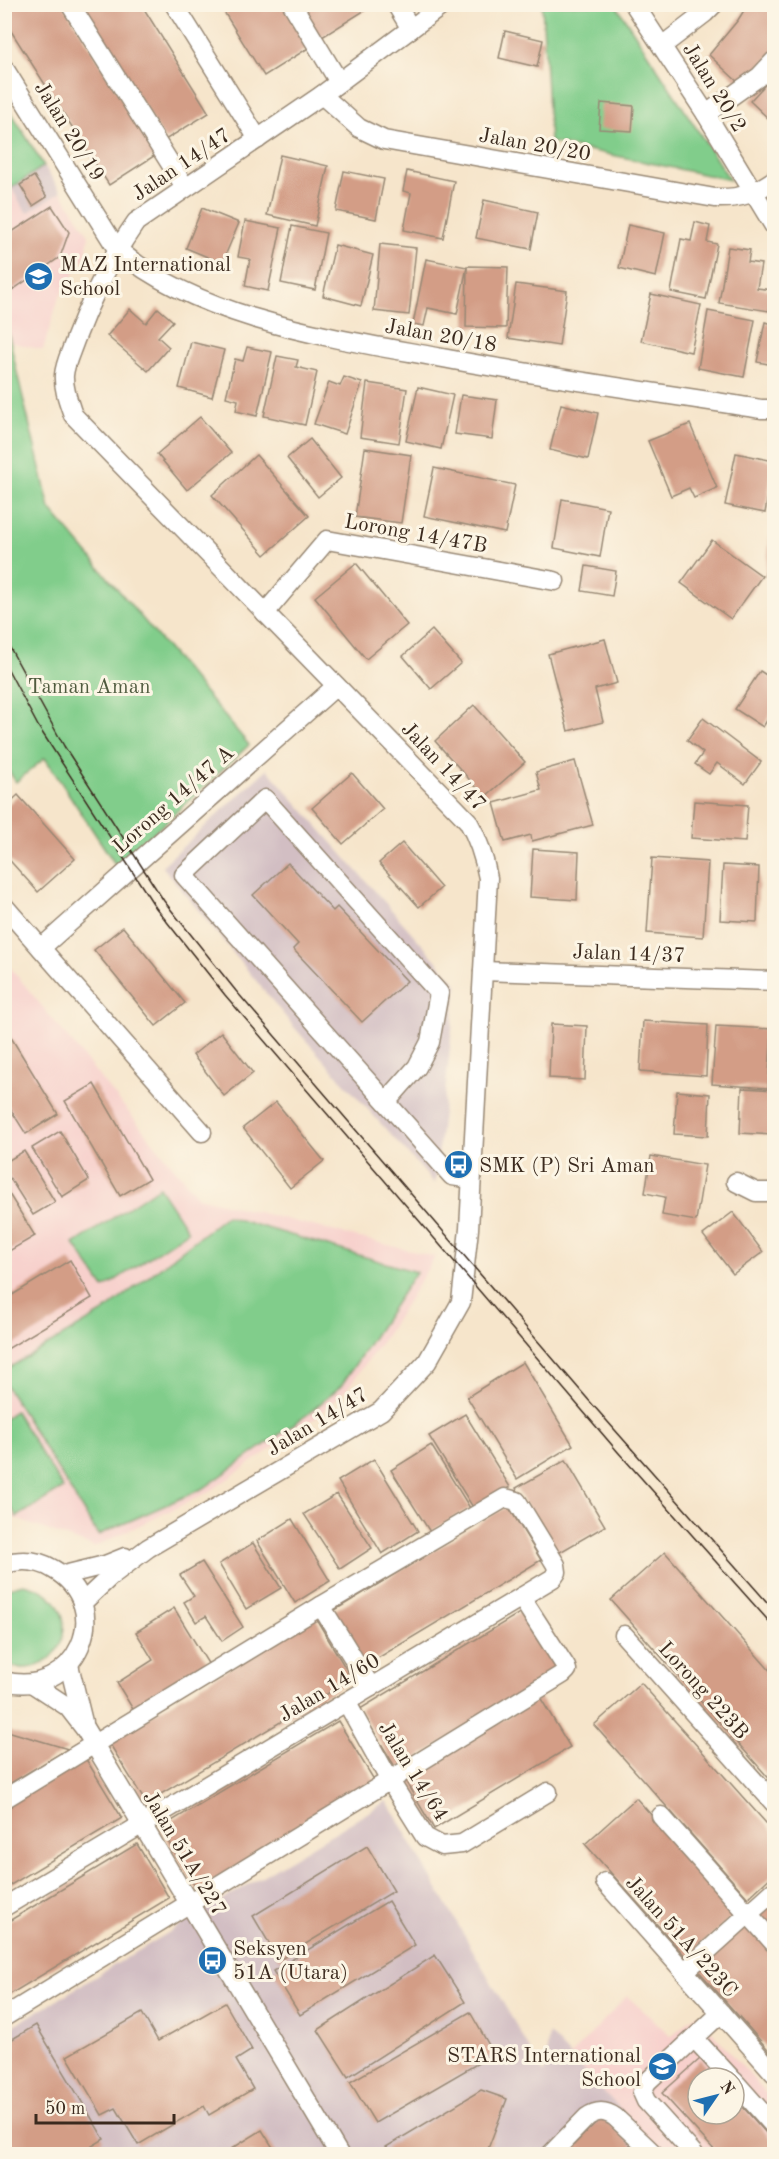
<svg xmlns="http://www.w3.org/2000/svg" width="779" height="2159" viewBox="0 0 779 2159" font-family="'Old Standard TT',serif">
	<rect width="100%" height="100%" fill="#fcf5e5"/>
	<filter id="ink" filterUnits="userSpaceOnUse"><feTurbulence type="fractalNoise" baseFrequency=".0167" numOctaves="2"/><feDisplacementMap in="SourceGraphic" scale="12" xChannelSelector="R" yChannelSelector="G"/><feConvolveMatrix kernelMatrix="1 2 1 2 8 2 1 2 1" color-interpolation-filters="sRGB"/></filter>
	<filter id="wash" filterUnits="userSpaceOnUse"><feTurbulence type="fractalNoise" baseFrequency=".008" numOctaves="4" result="noise"/><feDisplacementMap in="SourceGraphic" scale="24" xChannelSelector="R" yChannelSelector="G"/><feGaussianBlur stdDeviation="1.35" result="paint"/><feColorMatrix in="noise" values="0 0 0 0 0 0 0 0 0 0 0 0 0 0 0 0 0 1.4 0 .05"/><feComposite in="paint" operator="in"/></filter>
	<g filter="url(#wash)">
		<rect width="100%" height="100%" fill="#f6e5cb"/>
		<g fill="#f7d0cc" fill-rule="evenodd">
			<polygon points="11,188 27,213 61,192 89,235 86,255 59,297 43,350 10,342 4,312 4,192"/>
			<polygon points="5,961 198,1197 435,1257 385,1337 346,1390 314,1419 209,1492 94,1547 5,1515"/>
			<path d="M627,1996L671,2036L697,2014L774,2103V2154H663L570,2056ZM698,2078H734V2114H698Z"/>
		</g>
		<g fill="#d2bec3">
			<polygon points="44,166 61,192 27,213 11,188"/>
			<polygon points="267,769 457,984 435,1184 293,1026 162,866"/>
			<polygon points="387,1801 544,2074 549,2034 663,2154 5,2154 5,2031"/>
		</g>
		<g fill="#81cd8b" stroke="#5e7c54" stroke-width="1.5">
			<polygon points="542,5 616,5 730,180 550,142"/>
			<polygon points="5,102 44,166 5,192 4,192"/>
			<polygon points="4,312 17,373 50,509 249,745 117,867 45,758 16,782 5,766"/>
			<polygon points="159,1187 188,1231 104,1288 74,1244"/>
			<polygon points="226,1216 416,1272 341,1386 308,1414 204,1488 98,1535 5,1384 5,1370 102,1313"/>
			<polygon points="15,1411 63,1488 17,1517 5,1498 5,1418"/>
			<path d="M23,1584C92,1597 65,1688 5,1664V1589Z"/>
		</g>
		<g id="blocks">
			<g fill="#d39d86">
				<polygon points="4,4 63,4 157,154 109,185 4,20"/>
				<polygon points="79,4 141,4 209,113 165,140"/>
				<polygon points="219,4 283,4 310,47 264,76"/>
				<polygon points="298,4 364,4 367,9 319,39"/>
				<polygon points="748,4 774,4 774,53 741,85 709,55 738,20"/>
				<polygon points="505,31 543,40 537,67 499,58"/>
				<polygon points="774,75 774,124 750,101"/>
				<polygon points="601,103 634,106 632,131 599,129"/>
				<polygon points="280,155 328,166 315,226 267,215"/>
				<polygon points="344,171 384,179 376,219 336,211"/>
				<polygon points="407,171 454,181 443,238 404,230 411,193 403,191"/>
				<polygon points="34,176 47,197 33,206 20,185"/>
				<polygon points="484,200 538,212 531,249 476,238"/>
				<polygon points="52,206 69,232 60,257 11,291 4,267 4,237"/>
				<polygon points="202,208 239,223 222,263 186,248"/>
				<polygon points="245,221 281,228 268,291 245,286 250,259 238,257"/>
				<polygon points="695,222 710,226 707,242 717,244 706,299 671,292 681,239 691,241"/>
				<polygon points="628,225 665,233 656,277 619,268"/>
				<polygon points="292,226 326,233 315,290 281,283"/>
				<polygon points="380,244 416,248 409,315 374,311"/>
				<polygon points="335,245 373,255 361,306 323,296"/>
				<polygon points="728,247 750,250 748,262 761,264 757,288 772,290 769,311 719,303"/>
				<polygon points="426,259 467,267 457,314 428,308 424,326 413,324"/>
				<polygon points="467,266 508,267 506,328 466,327"/>
				<polygon points="516,284 567,291 559,346 508,338"/>
				<polygon points="651,294 701,305 691,352 641,341"/>
				<polygon points="158,308 173,321 158,337 169,347 148,371 107,336 130,309 146,323"/>
				<polygon points="708,311 755,320 744,377 698,368"/>
				<polygon points="765,322 774,324 774,365 757,362"/>
				<polygon points="191,342 224,350 212,397 179,388"/>
				<polygon points="247,347 272,352 257,416 236,411 238,400 226,397 235,359 243,361"/>
				<polygon points="277,356 298,360 296,367 317,372 305,425 264,416"/>
				<polygon points="344,377 362,383 345,434 314,424 329,382 340,386"/>
				<polygon points="367,383 407,389 399,443 360,437"/>
				<polygon points="418,387 453,395 441,449 406,441"/>
				<polygon points="461,395 497,400 492,439 455,434"/>
				<polygon points="561,404 598,413 588,459 550,450"/>
				<polygon points="200,417 231,453 187,490 157,454"/>
				<polygon points="690,424 717,488 694,498 689,488 671,496 648,441"/>
				<polygon points="310,439 341,478 318,497 287,458"/>
				<polygon points="365,448 411,455 401,523 355,517"/>
				<polygon points="736,453 774,461 765,513 725,505"/>
				<polygon points="256,455 309,516 265,555 212,495"/>
				<polygon points="434,468 515,485 505,533 424,516"/>
				<polygon points="562,499 608,508 600,557 554,548"/>
				<polygon points="770,536 774,537 774,577 765,576"/>
				<polygon points="712,540 762,576 731,619 681,583"/>
				<polygon points="356,563 407,625 366,659 315,597"/>
				<polygon points="586,566 616,571 612,596 582,591"/>
				<polygon points="432,630 461,663 431,689 403,656"/>
				<polygon points="605,639 617,683 595,689 603,722 568,731 548,654"/>
				<polygon points="760,671 774,680 774,709 763,727 735,709"/>
				<polygon points="474,705 525,762 485,797 435,741"/>
				<polygon points="703,718 761,762 745,784 717,763 709,774 695,764 703,753 687,740"/>
				<polygon points="575,761 593,825 532,841 531,835 505,842 494,803 541,790 536,772"/>
				<polygon points="352,773 383,809 343,844 312,808"/>
				<polygon points="18,795 75,859 38,892 4,854 4,808"/>
				<polygon points="694,801 748,805 745,842 691,838"/>
				<polygon points="402,843 441,888 419,907 379,863"/>
				<polygon points="533,849 579,852 577,900 530,897"/>
				<polygon points="652,858 708,862 703,937 647,933"/>
				<polygon points="288,863 333,911 337,907 407,981 362,1022 293,949 298,944 253,895"/>
				<polygon points="723,865 759,867 757,922 720,920"/>
				<polygon points="123,927 185,1003 156,1026 94,950"/>
				<polygon points="643,1021 708,1025 706,1076 640,1071"/>
				<polygon points="551,1024 587,1026 585,1080 549,1078"/>
				<polygon points="4,1026 58,1114 26,1134 4,1099"/>
				<polygon points="716,1026 772,1029 768,1088 712,1084"/>
				<polygon points="221,1032 253,1073 224,1096 193,1055"/>
				<polygon points="94,1084 149,1179 120,1196 65,1101"/>
				<polygon points="742,1088 774,1090 774,1135 740,1133"/>
				<polygon points="677,1091 710,1094 708,1136 674,1134"/>
				<polygon points="276,1102 324,1161 290,1188 243,1128"/>
				<polygon points="60,1131 89,1180 62,1197 32,1148"/>
				<polygon points="24,1151 55,1202 33,1215 4,1169 4,1163"/>
				<polygon points="651,1156 705,1165 696,1221 662,1215 665,1197 645,1193"/>
				<polygon points="4,1186 35,1236 4,1254"/>
				<polygon points="733,1212 763,1252 733,1274 703,1235"/>
				<polygon points="70,1260 92,1298 4,1351 4,1300"/>
				<polygon points="523,1362 573,1445 517,1479 467,1397"/>
				<polygon points="465,1414 510,1487 474,1509 429,1436"/>
				<polygon points="431,1445 470,1508 430,1532 391,1470"/>
				<polygon points="374,1459 418,1531 382,1554 338,1481"/>
				<polygon points="566,1460 605,1526 555,1555 516,1488"/>
				<polygon points="337,1494 372,1548 340,1569 304,1514"/>
				<polygon points="508,1506 541,1560 363,1667 330,1613"/>
				<polygon points="292,1519 330,1581 295,1603 257,1541"/>
				<polygon points="253,1543 281,1588 246,1609 219,1564"/>
				<polygon points="665,1552 774,1675 774,1784 611,1600"/>
				<polygon points="202,1562 243,1627 222,1641 206,1616 196,1622 184,1602 194,1596 180,1575"/>
				<polygon points="174,1608 209,1665 134,1711 117,1683 153,1660 136,1632"/>
				<polygon points="523,1611 560,1671 397,1770 360,1709"/>
				<polygon points="315,1617 352,1679 146,1803 108,1741"/>
				<polygon points="641,1683 774,1832 774,1874 748,1898 594,1725"/>
				<polygon points="540,1697 570,1747 434,1829 404,1779"/>
				<polygon points="338,1721 376,1783 198,1891 160,1828"/>
				<polygon points="4,1730 68,1749 4,1787"/>
				<polygon points="84,1756 122,1818 4,1889 4,1804"/>
				<polygon points="636,1798 738,1912 687,1958 585,1844"/>
				<polygon points="137,1844 169,1898 4,1998 4,1924"/>
				<polygon points="367,1846 394,1891 279,1960 253,1916"/>
				<polygon points="774,1900 774,1937 756,1917"/>
				<polygon points="388,1901 415,1945 300,2015 273,1971"/>
				<polygon points="748,1922 774,1952 774,2056 696,1968"/>
				<polygon points="435,1955 465,2002 348,2077 318,2030"/>
				<polygon points="225,2003 252,2050 236,2060 253,2089 209,2115 204,2106 138,2145 116,2108 102,2115 67,2056 142,2013 158,2041"/>
				<polygon points="470,2012 494,2054 375,2123 350,2082"/>
				<polygon points="36,2025 104,2139 79,2154 4,2154 4,2044"/>
				<polygon points="700,2059 717,2078 698,2078 698,2114 734,2114 734,2097 774,2142 774,2154 718,2154 662,2093"/>
				<polygon points="481,2090 507,2099 486,2154 390,2154 386,2147"/>
				<polygon points="602,2116 642,2154 565,2154"/>
				<polygon points="262,2130 277,2154 223,2154"/>
			</g>
		</g>
	</g>
	<g filter="url(#ink)">
		<use href="#blocks" fill-opacity="0" stroke="#988874" stroke-width="1.5"/>
		<g fill="none" stroke-linecap="round" stroke-linejoin="round">
			<defs>
				<g id="minor">
					<polyline points="70,4 185,187"/>
					<polyline points="174,4 258,139"/>
					<polyline points="292,4 339,82"/>
					<polyline points="396,4 411,29"/>
					<polyline points="634,4 706,114 774,226"/>
					<polyline points="662,46 705,13 714,4"/>
					<path d="M4,68L117,249C201,320 332,338 437,357C544,377 653,392 761,409H774"/>
					<path d="M322,95L359,128L384,140L715,198C741,199 753,194 774,180"/>
					<polyline points="706,114 760,76 774,61"/>
					<polyline points="265,613 327,540 555,581"/>
					<polyline points="4,906 202,1132"/>
					<polyline points="41,948 336,686"/>
					<polyline points="483,971 774,981"/>
					<polyline points="387,1101 417,1067 430,1042 439,993 265,799 184,875 452,1176 471,1179"/>
					<polyline points="736,1182 756,1192 774,1192"/>
					<path d="M4,1564C22,1559 38,1560 53,1569C118,1606 76,1700 4,1681"/>
					<polyline points="64,1575 105,1565 125,1557"/>
					<path d="M82,1603L111,1576L148,1548L381,1411L427,1362L461,1302L469,1229L488,878C484,857 479,840 468,821L73,415C69,403 63,389 64,375C65,363 71,352 75,340C91,298 110,259 136,222L322,95L444,4"/>
					<polyline points="321,1606 371,1687"/>
					<polyline points="624,1635 774,1803"/>
					<polyline points="69,1665 83,1722"/>
					<polyline points="33,1684 68,1707 85,1729 339,2154"/>
					<polyline points="347,1703 390,1781 425,1837 442,1846 462,1844 548,1792"/>
					<polyline points="4,1799 321,1606 505,1498 517,1501 556,1565 557,1572 553,1578 4,1907"/>
					<polyline points="661,1816 774,1943"/>
					<polyline points="605,1882 774,2073"/>
					<polyline points="684,1972 774,1891"/>
					<polyline points="4,2017 563,1674 567,1670 566,1667 521,1597"/>
					<polyline points="694,2038 731,2078"/>
					<polyline points="734,2081 774,2126"/>
					<path d="M551,2154L587,2117C597,2110 605,2110 615,2117L654,2154"/>
					<polyline points="694,2154 646,2101 642,2092 647,2082 721,2013"/>
				</g>
			</defs>
			<use href="#minor" stroke="#988874" stroke-width="21"/>
			<use href="#minor" stroke="#fff" stroke-width="18"/>
			<g stroke="#3b2a1e" stroke-width="1.5">
				<polyline points="4,637 64,746 164,901 236,991 592,1404 774,1610"/>
				<polyline points="4,662 38,726 156,908 225,995 618,1452 774,1627"/>
			</g>
		</g>
	</g>
	<defs>
		<symbol id="school-disc" viewBox="-11 -11 22 22"><circle r="9.5" fill="#1f6fb2" stroke="#fcf5e5"/><path d="M0-5L7-2L0 1L-7-2ZM-4 1L0 2.5L4 1V4Q0 6-4 4Z" fill="#fff"/></symbol>
		<symbol id="bus-disc" viewBox="-11 -11 22 22"><circle r="9.5" fill="#1f6fb2" stroke="#fcf5e5"/><path d="M-5-6H5V4H4V6H2V4H-2V6H-4V4H-5ZM-3.5-4V0h7V-4ZM-3.5 1.2v1.5H-2V1.2ZM2 1.2v1.5H3.5V1.2Z" fill="#fff"/></symbol>
	</defs>
	<g fill-rule="evenodd">
		<use href="#school-disc" x="22" y="260" width="33" height="33"/>
		<use href="#bus-disc" x="442" y="1148" width="33" height="33"/>
		<use href="#bus-disc" x="196" y="1944" width="33" height="33"/>
		<use href="#school-disc" x="646" y="2050" width="33" height="33"/>
	</g>
	<g text-anchor="middle" stroke-width="6" stroke-linejoin="round" paint-order="stroke">
		<g font-size="21" fill="#3b2a1e" stroke="#fcf5e5">
			<text transform="translate(715 87) rotate(58)" y="7">Jalan 20/2</text>
			<text transform="translate(70 131) rotate(58)" y="7">Jalan 20/19</text>
			<text transform="translate(535 144) rotate(10)" y="7">Jalan 20/20</text>
			<text transform="translate(181 164) rotate(-34)" y="7">Jalan 14/47</text>
			<text transform="translate(441 335) rotate(10)" y="7">Jalan 20/18</text>
			<text transform="translate(416 533) rotate(10)" y="7">Lorong 14/47B</text>
			<text transform="translate(444 766) rotate(47)" y="7">Jalan 14/47</text>
			<text transform="translate(173 799) rotate(-41)" y="7">Lorong 14/47 A</text>
			<text transform="translate(629 953) rotate(2)" y="7">Jalan 14/37</text>
			<text transform="translate(317 1421) rotate(-31)" y="7">Jalan 14/47</text>
			<text transform="translate(329 1687) rotate(-31)" y="7">Jalan 14/60</text>
			<text transform="translate(704 1690) rotate(48)" y="7">Lorong 223B</text>
			<text transform="translate(414 1771) rotate(58)" y="7">Jalan 14/64</text>
			<text transform="translate(185 1853) rotate(59)" y="7">Jalan 51A/227</text>
			<text transform="translate(682 1936) rotate(48)" y="7">Jalan 51A/223C</text>
		</g>
		<g font-size="21" fill="#3b2a1e" stroke="#fcf5e5" text-anchor="start">
			<text x="60" y="271">MAZ International<tspan x="60" dy="24">School</tspan></text>
			<text x="479" y="1172">SMK (P) Sri Aman</text>
			<text x="233" y="1955">Seksyen<tspan x="233" dy="24">51A (Utara)</tspan></text>
			<text x="641" y="2062" text-anchor="end">STARS International<tspan x="641" dy="24">School</tspan></text>
		</g>
		<g font-size="21" fill="#505b3f" stroke="#fcf5e5">
			<text x="89" y="693">Taman Aman</text>
		</g>
	</g>
	<rect width="779" height="2159" fill="none" stroke="#fcf5e5" stroke-width="24"/>
	<g transform="translate(716 2096) rotate(55)"><circle r="28" fill="#fcf5e5" stroke="#afa495" stroke-width="1.5"/>
	<path d="M0-4.5L10 22L0 15L-10 22Z" fill="#1f6fb2"/>
	<text y="-9" font-size="16" font-weight="bold" text-anchor="middle" fill="#3b2a1e">N</text>
	</g>
	<path d="M36 2114v9h138v-9" fill="none" stroke="#3b2a1e" stroke-width="3"/>
	<text x="45" y="2114" font-size="18" fill="#3b2a1e" stroke="#fcf5e5" stroke-width="4.5" paint-order="stroke">50 m</text>
</svg>
